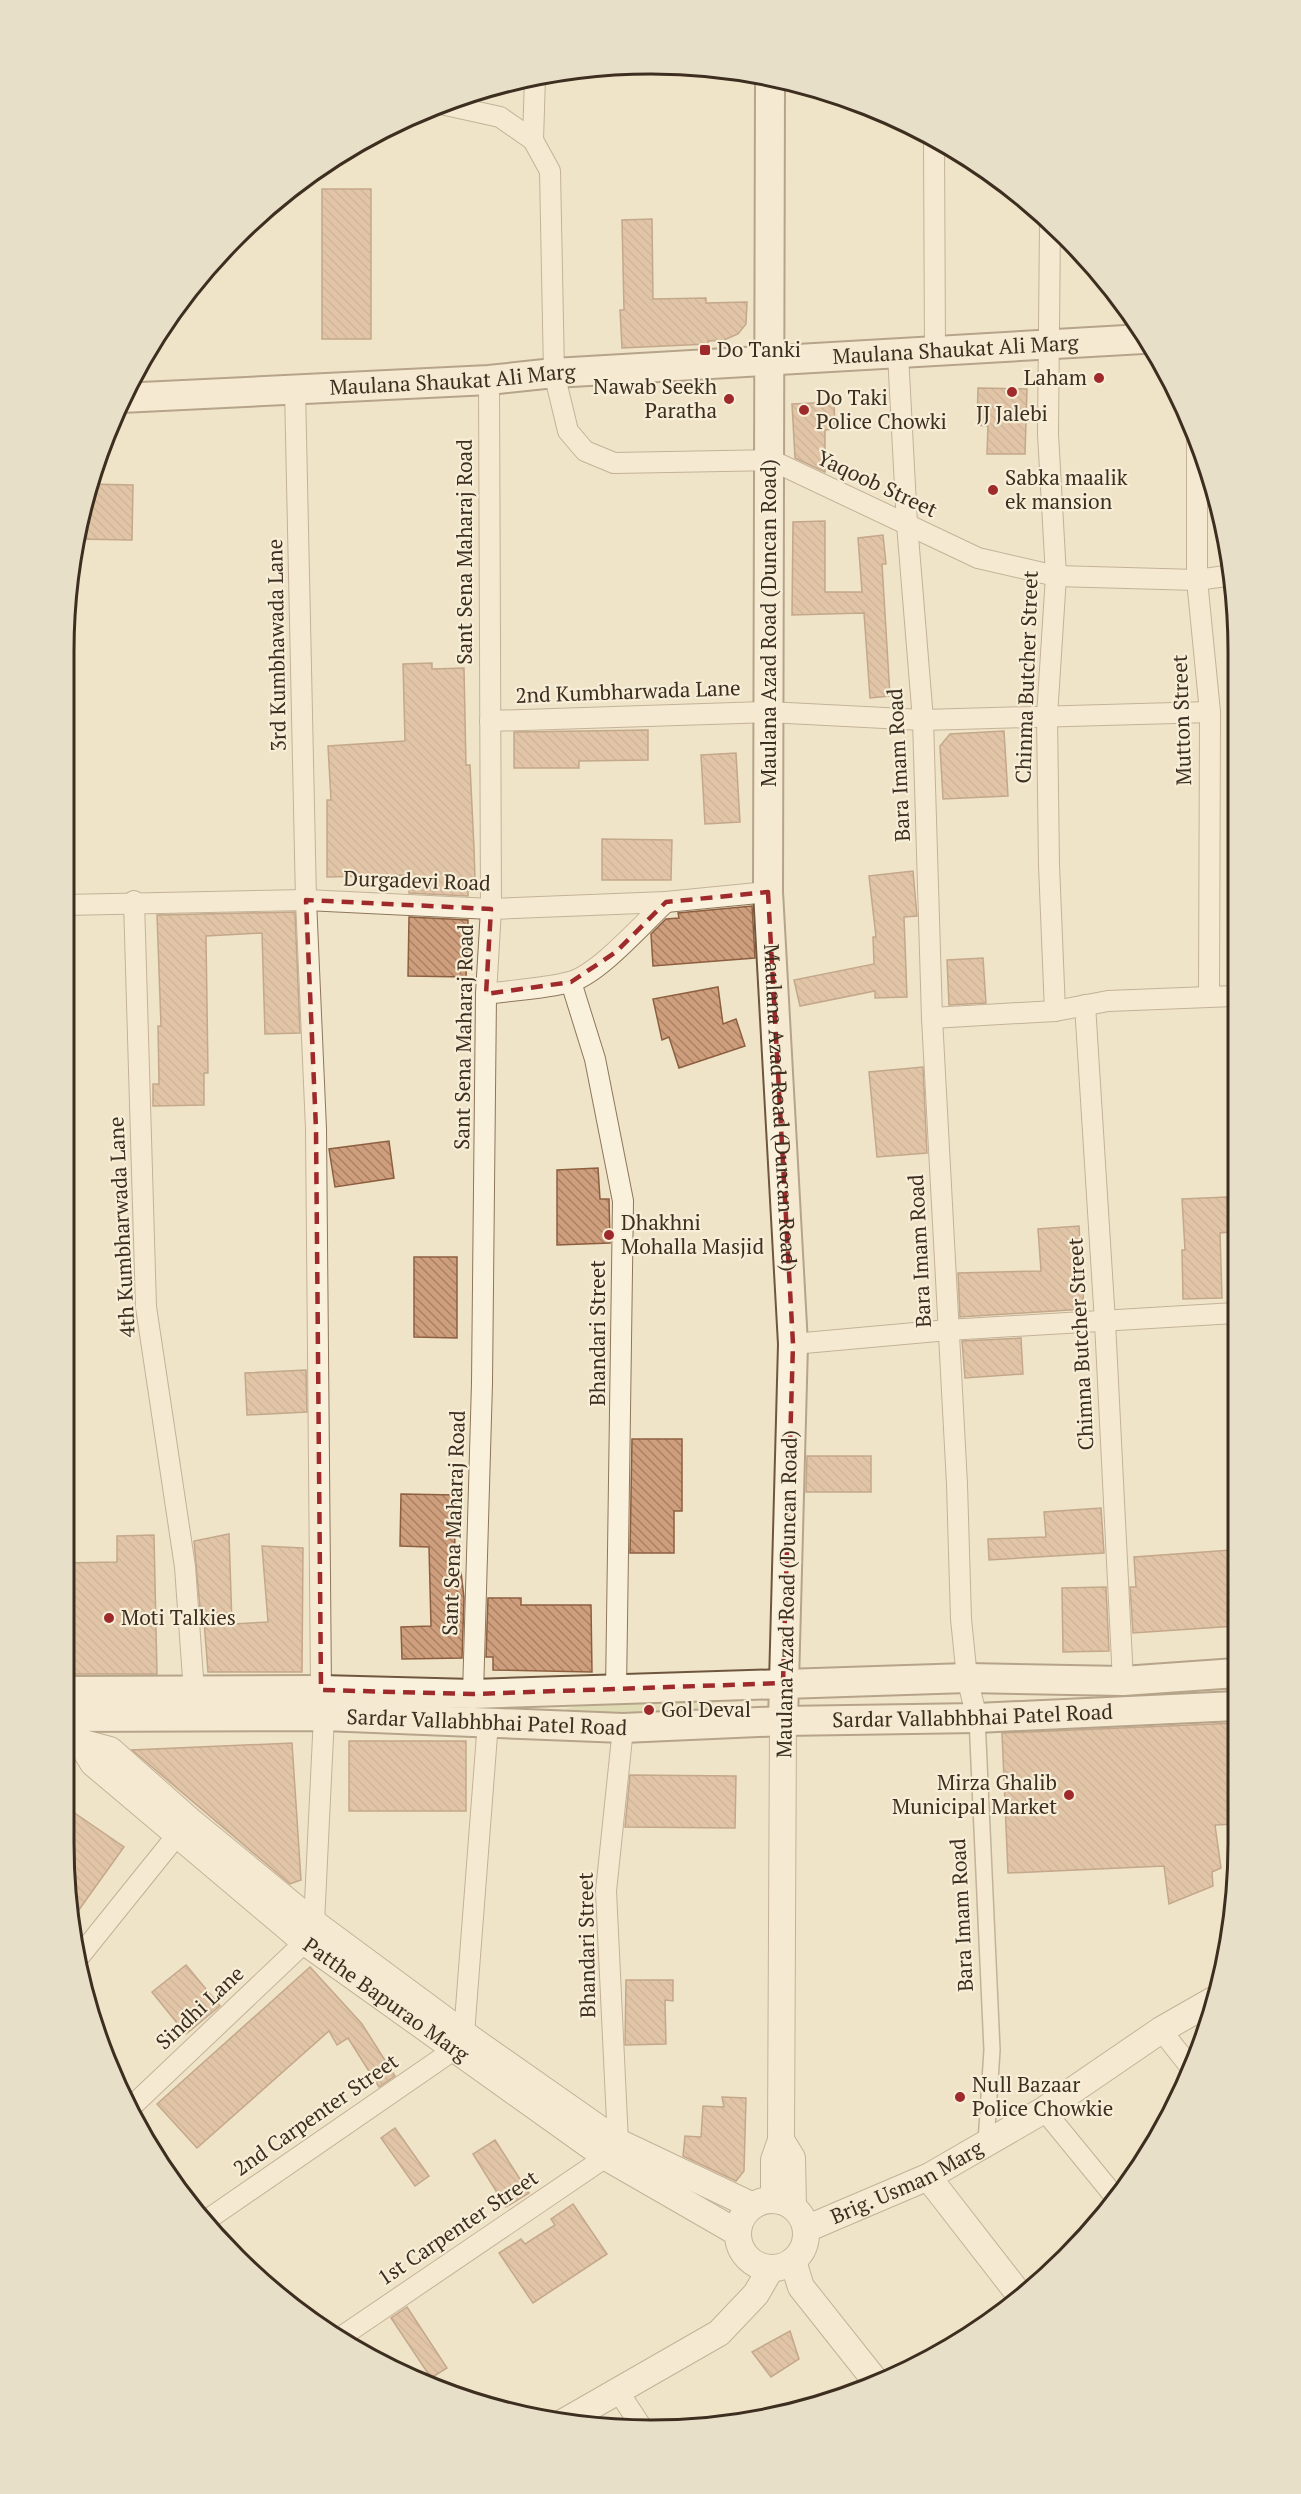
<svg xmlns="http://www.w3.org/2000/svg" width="1301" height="2494" viewBox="0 0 1301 2494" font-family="'PT Serif',serif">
	<defs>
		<pattern id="building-back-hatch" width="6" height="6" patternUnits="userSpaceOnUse" patternTransform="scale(1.5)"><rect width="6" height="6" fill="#cf9f7d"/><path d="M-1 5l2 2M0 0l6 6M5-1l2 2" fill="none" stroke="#a98266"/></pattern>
	</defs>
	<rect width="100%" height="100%" fill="#f0e4c8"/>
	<polygon fill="#c9cf9b" points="604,1700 714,1700 714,1718 604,1719 565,1709"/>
	<g fill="url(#building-back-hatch)" stroke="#8d5f41" stroke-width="1.5">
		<rect x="322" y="189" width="49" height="150"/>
		<polygon points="652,219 653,299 706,298 706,303 747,302 746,324 738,334 724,340 708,341 708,344 622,348 620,310 624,310 622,220"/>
		<polygon points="978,388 1027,389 1025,454 987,454 988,426 977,425"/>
		<polygon points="834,402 835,429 825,430 825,472 795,458 792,404"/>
		<polygon points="89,484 133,485 132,540 76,539 83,499"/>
		<polygon points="825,521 825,592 862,592 858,538 883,535 886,564 882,564 890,696 870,698 864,613 792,615 793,522"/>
		<polygon points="432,663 432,669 464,668 466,765 470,765 474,848 475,879 468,880 468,896 409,893 409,875 327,877 327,800 331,800 328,746 405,741 403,664"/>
		<polygon points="648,730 648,760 579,761 579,768 514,768 514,732"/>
		<polygon points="1004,731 1008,796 943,799 940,746 950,734"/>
		<polygon points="736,753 740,822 705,824 701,755"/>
		<polygon points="602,839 672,840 671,880 602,880"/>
		<polygon points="913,871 917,916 904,917 907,997 875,998 875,991 800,1006 794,980 874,964 873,937 876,937 869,876"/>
		<polygon points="752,906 755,958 653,966 651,934 666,919 679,918 678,913"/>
		<polygon points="295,912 300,1033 265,1034 262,933 206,936 208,1073 204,1073 204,1105 153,1106 153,1084 159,1084 158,1026 161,1026 157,915"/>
		<polygon points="409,917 468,920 466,977 408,976"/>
		<polygon points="983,958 986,1003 949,1005 947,960"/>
		<polygon points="718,987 723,1024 736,1019 745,1046 679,1068 669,1037 662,1040 653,999"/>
		<polygon points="923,1067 927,1153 877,1157 869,1072"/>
		<polygon points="389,1141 394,1178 335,1187 329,1149"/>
		<polygon points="598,1168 600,1199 609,1199 610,1243 557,1245 557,1170"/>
		<polygon points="1227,1197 1229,1232 1220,1233 1222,1298 1183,1299 1182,1250 1185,1250 1182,1199"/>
		<polygon points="1079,1226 1084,1309 960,1317 958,1273 1041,1271 1038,1229"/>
		<polygon points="414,1257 457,1257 457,1338 414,1337"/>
		<polygon points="1021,1338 1023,1374 965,1378 962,1341"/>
		<polygon points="306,1370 307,1412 247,1415 245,1373"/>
		<polygon points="632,1439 682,1439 682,1511 674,1511 674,1553 630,1553"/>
		<polygon points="807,1456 871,1456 871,1492 806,1492"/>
		<polygon points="401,1494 456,1495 454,1572 461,1572 464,1598 462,1658 402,1659 401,1627 431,1626 429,1547 400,1546"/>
		<polygon points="1101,1508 1104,1553 989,1560 988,1539 1046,1537 1044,1512"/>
		<polygon points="229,1534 232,1624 268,1622 262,1546 303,1548 302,1672 208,1672 203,1608 200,1608 194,1541"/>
		<polygon points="154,1535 157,1674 63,1674 63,1563 117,1562 117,1536"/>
		<polygon points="1231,1550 1236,1626 1133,1633 1130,1587 1136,1587 1134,1557"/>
		<polygon points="1106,1587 1109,1651 1063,1652 1062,1588"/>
		<polygon points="488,1598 521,1598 521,1605 591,1605 592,1672 493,1670 493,1657 486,1657"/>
		<polygon points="1236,1723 1237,1824 1215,1825 1221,1868 1212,1872 1213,1886 1169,1904 1164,1866 1008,1873 1002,1733"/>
		<rect x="349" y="1741" width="117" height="70"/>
		<polygon points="292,1743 301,1880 290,1884 132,1750"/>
		<polygon points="630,1775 736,1776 735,1828 625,1827"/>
		<polygon points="63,1805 124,1847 71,1921 63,1844"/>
		<polygon points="186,1965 220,2006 186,2034 152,1992"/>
		<polygon points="310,1967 362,2024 395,2076 379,2087 348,2038 337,2045 329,2031 197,2148 157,2104"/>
		<polygon points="626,1980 673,1980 673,2001 665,2000 666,2044 625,2045"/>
		<polygon points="722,2097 746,2098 744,2171 736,2181 683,2156 685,2136 701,2137 703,2106 724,2107"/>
		<polygon points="395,2128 429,2176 415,2186 381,2138"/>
		<polygon points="495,2140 529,2193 506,2207 473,2154"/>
		<polygon points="573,2204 607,2254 533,2303 499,2253 521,2239 525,2244 555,2225 551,2219"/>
		<polygon points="407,2307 447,2368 431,2378 391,2318"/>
		<polygon points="790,2331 799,2359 771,2377 752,2352"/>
	</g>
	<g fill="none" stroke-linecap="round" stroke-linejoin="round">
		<defs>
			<polyline id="pedestrian" points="977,1718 992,2050 986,2143"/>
			<g id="minor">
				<polyline points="441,104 500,117 533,140 550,171 554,373 568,431 585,451 614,463 771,460 978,558 1056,576 1197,580 1233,575"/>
				<polyline points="533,140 535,77"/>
				<polyline points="934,140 935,352"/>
				<polyline points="1050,222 1048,434 1056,576 1047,716 1049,865 1055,1011"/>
				<polyline points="898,354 907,524 923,720 932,1018 957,1484 961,1619 967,1678 977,1718"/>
				<polyline points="295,389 306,900 316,1129 321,1690"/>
				<polyline points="1197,441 1197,580 1210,712 1209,997"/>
				<polyline points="490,721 768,712 923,720 1210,712"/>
				<polyline points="134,901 146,1307 185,1567 194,1692"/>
				<polyline points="64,905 306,900 491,909 666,902 768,892"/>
				<polyline points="571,982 595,1059 623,1201 616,1691"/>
				<path d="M486,994C513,990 543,989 570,982C599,974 643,923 666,902"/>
				<polyline points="1085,1005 1105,1322 1123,1681"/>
				<polyline points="932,1018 1055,1011 1108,1001 1234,996"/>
				<polyline points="793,1344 948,1330 1235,1313"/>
				<polyline points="473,1694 482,1383 486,994 491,909 489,380"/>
				<polyline points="75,1962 186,1824"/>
				<polyline points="1161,2030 1191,2068"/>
				<polyline points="129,2109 305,1942 314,1923 324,1716"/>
				<polyline points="1044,2110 1116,2198"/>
				<polyline points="204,2222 455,2049 464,2034 488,1722"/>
				<polyline points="338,2339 606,2157 618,2142 606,1891 623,1728"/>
				<polyline points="618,2391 643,2429"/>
			</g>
			<g id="tertiary">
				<path id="s1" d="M63,1731L80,1742L93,1763L305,1942L606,2157L738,2233"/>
				<polyline points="80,1742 110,1750 189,1820 314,1923 464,2034 618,2142 753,2206"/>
				<polyline points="781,2140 783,1721"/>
				<polyline points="928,2177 1022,2298"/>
				<polyline points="774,2199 774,2160 781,2140 792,2158 793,2207"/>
				<circle cx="772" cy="2234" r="34"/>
				<path id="s2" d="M806,2229L928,2177L1044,2110L1161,2030L1217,1998"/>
				<polyline points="793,2261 801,2287 878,2384"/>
				<polyline points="562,2423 719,2333 756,2294 771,2268"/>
			</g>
			<g id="secondary">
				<path id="s3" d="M770,78L768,892L793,1344L783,1721"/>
				<path id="s4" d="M121,398L489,380L554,373L1143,339"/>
				<polyline points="63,1691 321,1690 473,1694 967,1678 1123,1681 1236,1673"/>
				<path id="s5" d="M63,1717L324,1716L623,1728L783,1721L977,1718L1236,1706"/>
			</g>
		</defs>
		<use href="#pedestrian" stroke="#8d765c" stroke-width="18"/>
		<use href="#minor" stroke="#8d765c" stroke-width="22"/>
		<use href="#tertiary" stroke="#8d765c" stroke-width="28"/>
		<use href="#secondary" stroke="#6f573f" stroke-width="32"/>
		<use href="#pedestrian" stroke="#faf1dc" stroke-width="15"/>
		<use href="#minor" stroke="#faf1dc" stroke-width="20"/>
		<use href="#tertiary" stroke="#faf1dc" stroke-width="26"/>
		<use href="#secondary" stroke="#faf1dc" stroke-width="28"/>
	</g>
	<path d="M0 0H1301V2494H0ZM768,892L793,1344L783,1683L473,1694L321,1690L316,1129L306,900L491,909L486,994L571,982L616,952L666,902Z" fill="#f0e4c8" fill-opacity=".55" fill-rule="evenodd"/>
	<path fill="none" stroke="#9e2a2b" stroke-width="4.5" stroke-dasharray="12 8" stroke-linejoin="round" d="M768,892L793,1344L783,1683L473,1694L321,1690L316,1129L306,900L491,909L486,994L571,982L616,952L666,902Z"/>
	<g fill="#9e2a2b" stroke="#f7eed8" stroke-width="2">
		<rect x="699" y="344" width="12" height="12" rx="3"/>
		<circle cx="1099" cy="378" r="6"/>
		<circle cx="1012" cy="392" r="6"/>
		<circle cx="729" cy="399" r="6"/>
		<circle cx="804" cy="410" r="6"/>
		<circle cx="993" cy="490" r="6"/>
		<circle cx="609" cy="1235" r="6"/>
		<circle cx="109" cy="1618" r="6"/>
		<circle cx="649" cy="1710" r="6"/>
		<circle cx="1069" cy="1795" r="6"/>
		<circle cx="960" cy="2097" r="6"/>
	</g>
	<g text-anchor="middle" stroke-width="4.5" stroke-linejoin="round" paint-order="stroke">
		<g font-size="21" fill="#3d2e20" stroke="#f7eed8" text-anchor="start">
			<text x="717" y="357">Do Tanki</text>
			<text x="1087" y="385" text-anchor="end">Laham</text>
			<text x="717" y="394" text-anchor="end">Nawab Seekh<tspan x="717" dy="24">Paratha</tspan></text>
			<text x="816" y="405">Do Taki<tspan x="816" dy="24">Police Chowki</tspan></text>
			<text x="1012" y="421" text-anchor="middle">JJ Jalebi</text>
			<text x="1005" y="485">Sabka maalik<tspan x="1005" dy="24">ek mansion</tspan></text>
			<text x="621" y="1230">Dhakhni<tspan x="621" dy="24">Mohalla Masjid</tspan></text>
			<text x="121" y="1625">Moti Talkies</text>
			<text x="661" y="1717">Gol Deval</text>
			<text x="1057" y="1790" text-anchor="end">Mirza Ghalib<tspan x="1057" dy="24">Municipal Market</tspan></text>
			<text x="972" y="2092">Null Bazaar<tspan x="972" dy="24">Police Chowkie</tspan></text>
		</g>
		<g font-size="21" fill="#3d2e20" stroke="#f7eed8">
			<text dy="7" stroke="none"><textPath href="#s4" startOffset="836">Maulana Shaukat Ali Marg</textPath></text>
			<text dy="7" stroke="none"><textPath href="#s4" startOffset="332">Maulana Shaukat Ali Marg</textPath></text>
			<text transform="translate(877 484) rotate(25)" y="7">Yaqoob Street</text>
			<text transform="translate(465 552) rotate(-90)" y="7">Sant Sena Maharaj Road</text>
			<text transform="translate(769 623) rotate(-90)" y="7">Maulana Azad Road (Duncan Road)</text>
			<text transform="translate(277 645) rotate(-91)" y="7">3rd Kumbhawada Lane</text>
			<text transform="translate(1027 677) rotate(-88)" y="7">Chinma Butcher Street</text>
			<text transform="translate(628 692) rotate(-2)" y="7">2nd Kumbharwada Lane</text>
			<text transform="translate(1182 720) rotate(-92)" y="7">Mutton Street</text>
			<text transform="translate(899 765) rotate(-93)" y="7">Bara Imam Road</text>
			<text transform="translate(417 881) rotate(2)" y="7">Durgadevi Road</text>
			<text transform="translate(464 1037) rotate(-89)" y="7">Sant Sena Maharaj Road</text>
			<text dy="7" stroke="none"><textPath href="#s3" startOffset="1030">Maulana Azad Road (Duncan Road)</textPath></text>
			<text transform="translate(122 1227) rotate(-93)" y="7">4th Kumbharwada Lane</text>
			<text transform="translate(920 1251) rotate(-93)" y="7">Bara Imam Road</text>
			<text transform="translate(598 1333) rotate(-90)" y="7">Bhandari Street</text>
			<text transform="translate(1081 1344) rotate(-93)" y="7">Chimna Butcher Street</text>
			<text transform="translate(454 1523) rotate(-88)" y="7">Sant Sena Maharaj Road</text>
			<text transform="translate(787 1594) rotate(-89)" y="7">Maulana Azad Road (Duncan Road)</text>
			<text dy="7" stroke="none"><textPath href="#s5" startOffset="910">Sardar Vallabhbhai Patel Road</textPath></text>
			<text dy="7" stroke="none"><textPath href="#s5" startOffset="424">Sardar Vallabhbhai Patel Road</textPath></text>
			<text transform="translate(962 1915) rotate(-93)" y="7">Bara Imam Road</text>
			<text transform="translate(587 1945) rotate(-91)" y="7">Bhandari Street</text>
			<text dy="7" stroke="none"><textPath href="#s1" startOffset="422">Patthe Bapurao Marg</textPath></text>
			<text transform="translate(200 2008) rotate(-43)" y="7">Sindhi Lane</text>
			<text transform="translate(316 2115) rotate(-35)" y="7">2nd Carpenter Street</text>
			<text dy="7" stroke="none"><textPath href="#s2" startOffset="111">Brig. Usman Marg</textPath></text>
			<text transform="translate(458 2228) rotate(-34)" y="7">1st Carpenter Street</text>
		</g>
	</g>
	<path d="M0 0H1301V2494H0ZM651 74H651A577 577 0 0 1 1228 651V1843A577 577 0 0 1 651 2420H651A577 577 0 0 1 74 1843V651A577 577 0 0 1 651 74Z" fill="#e8dfc9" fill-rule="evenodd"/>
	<path fill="none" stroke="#3d2e20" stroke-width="3" d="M651 74H651A577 577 0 0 1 1228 651V1843A577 577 0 0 1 651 2420H651A577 577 0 0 1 74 1843V651A577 577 0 0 1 651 74Z"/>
</svg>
